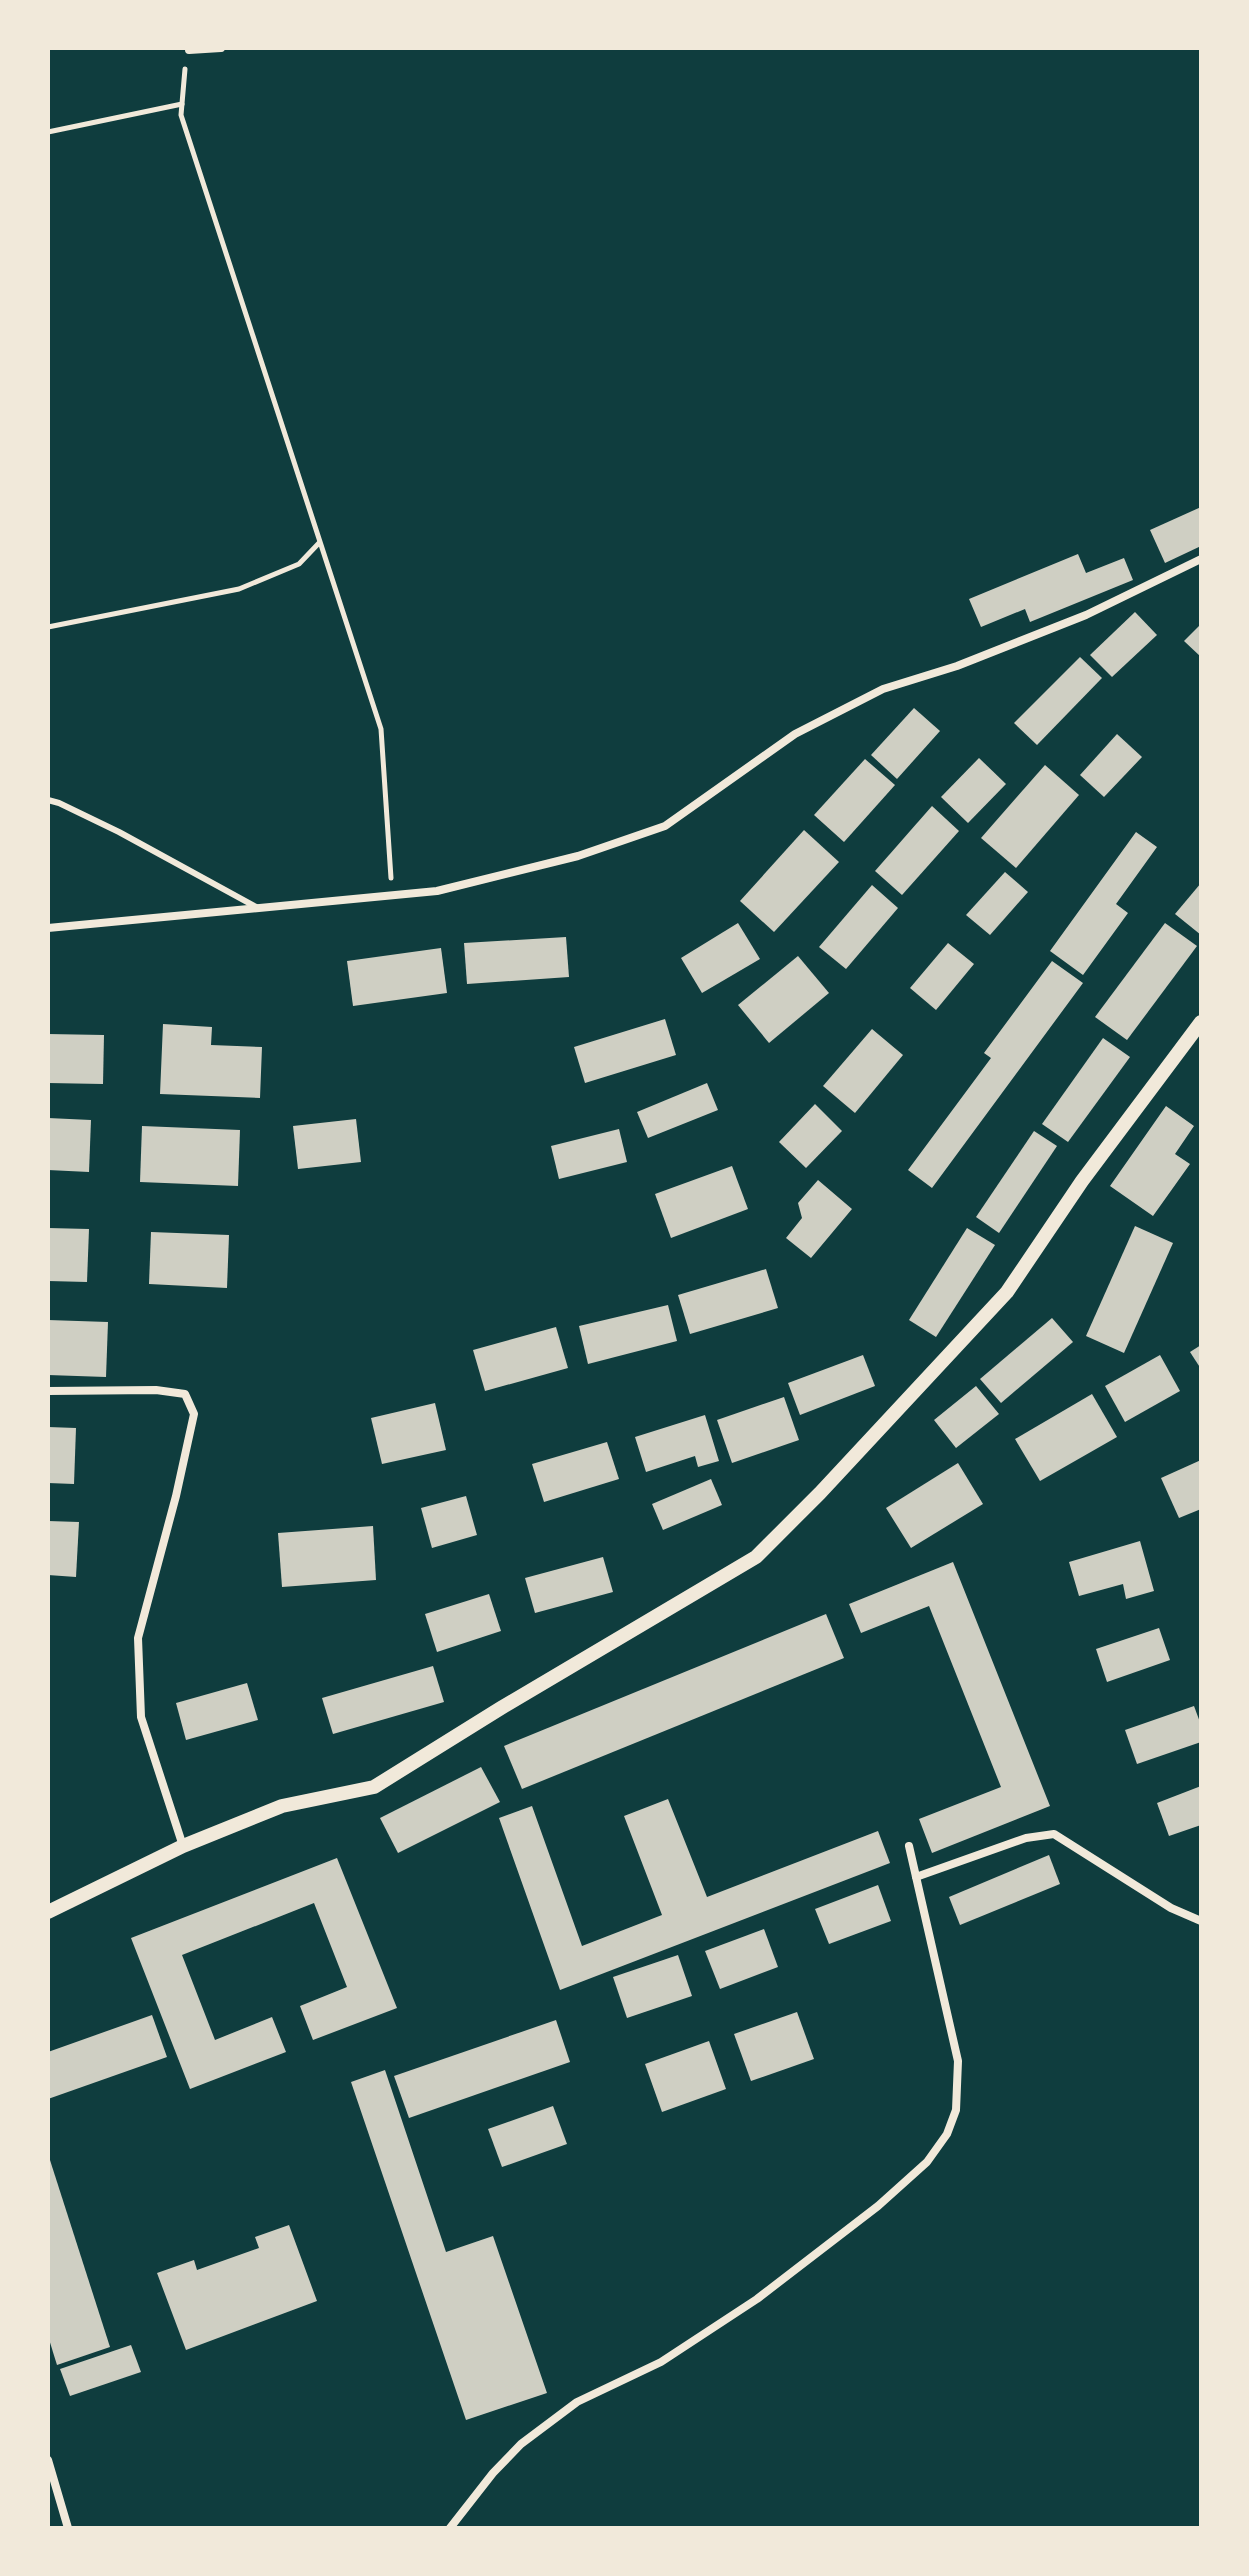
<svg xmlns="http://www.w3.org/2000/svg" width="1249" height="2576" viewBox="0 0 1249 2576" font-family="Mulish,sans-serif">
	<rect width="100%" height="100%" fill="#0f3d3e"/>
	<g fill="#cfcfc3">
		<polygon points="1201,507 1201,546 1165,563 1150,530"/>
		<polygon points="1078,554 1086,573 1124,558 1133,580 1030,622 1025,609 981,627 969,599"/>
		<polygon points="1135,612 1157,635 1112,677 1090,655"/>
		<polygon points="1201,624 1201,657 1184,641"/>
		<polygon points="1080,657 1102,678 1037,745 1014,723"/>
		<polygon points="914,708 940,731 897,779 871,755"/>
		<polygon points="1117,734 1142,757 1104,797 1080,775"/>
		<polygon points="979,758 1006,784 968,823 941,797"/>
		<polygon points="865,759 895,785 844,842 814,815"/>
		<polygon points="1045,765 1079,795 1016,868 981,838"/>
		<polygon points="932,806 959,831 902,895 875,871"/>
		<polygon points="804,830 839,862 774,932 740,901"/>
		<polygon points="1136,832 1157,847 1116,904 1128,913 1083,975 1050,951"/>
		<polygon points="1005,872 1028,892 990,935 966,915"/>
		<polygon points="1201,883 1201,935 1175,914"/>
		<polygon points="872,885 898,908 846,969 819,947"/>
		<polygon points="738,923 760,959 702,993 681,958"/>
		<polygon points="1165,923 1197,946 1127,1040 1095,1017"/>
		<polygon points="566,937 569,977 467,984 464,943"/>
		<polygon points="948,943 974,964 936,1010 910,988"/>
		<polygon points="441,948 447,993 353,1006 347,961"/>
		<polygon points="798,956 829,993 769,1043 738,1005"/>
		<polygon points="1052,961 1083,983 932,1188 908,1170 991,1058 984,1053"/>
		<polygon points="665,1019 676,1055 585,1083 574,1047"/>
		<polygon points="163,1024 212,1027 211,1045 262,1047 260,1098 160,1094"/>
		<polygon points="872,1029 903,1055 855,1113 823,1086"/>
		<polygon points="48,1034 104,1035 103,1084 48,1083"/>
		<polygon points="1103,1038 1130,1057 1068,1142 1042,1124"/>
		<polygon points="707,1083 718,1110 648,1138 637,1112"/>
		<polygon points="815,1104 842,1131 806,1168 779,1142"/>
		<polygon points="1166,1106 1194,1126 1175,1154 1190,1164 1153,1216 1110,1186"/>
		<polygon points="48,1118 91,1120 89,1172 48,1170"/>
		<polygon points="356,1119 361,1162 298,1169 293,1126"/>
		<polygon points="142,1126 240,1130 238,1186 140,1182"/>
		<polygon points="619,1129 627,1162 559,1179 551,1146"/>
		<polygon points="1034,1131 1057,1146 999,1233 976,1217"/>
		<polygon points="732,1166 748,1209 671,1238 655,1194"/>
		<polygon points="818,1180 852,1209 811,1258 786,1238 802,1218 798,1203"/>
		<polygon points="1135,1226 1173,1243 1124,1353 1086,1336"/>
		<polygon points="48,1228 89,1229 87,1282 48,1281"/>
		<polygon points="967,1228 995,1245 936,1337 909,1320"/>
		<polygon points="151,1232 229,1235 227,1288 149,1284"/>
		<polygon points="766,1269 778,1308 690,1334 678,1295"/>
		<polygon points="668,1305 677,1341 588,1364 579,1326"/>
		<polygon points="1052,1318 1073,1342 1001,1403 980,1379"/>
		<polygon points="48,1320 108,1322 106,1377 48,1375"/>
		<polygon points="556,1327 568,1368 485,1391 473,1350"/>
		<polygon points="1201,1345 1201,1369 1190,1352"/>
		<polygon points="863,1355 875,1386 800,1415 788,1383"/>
		<polygon points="1160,1355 1180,1391 1125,1422 1105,1386"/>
		<polygon points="976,1386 999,1414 956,1448 934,1420"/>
		<polygon points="1092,1394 1117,1437 1040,1481 1015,1439"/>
		<polygon points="784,1397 799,1440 732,1463 717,1420"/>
		<polygon points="435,1403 446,1450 382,1464 371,1418"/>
		<polygon points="705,1415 719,1461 698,1467 695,1456 646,1472 635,1437"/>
		<polygon points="48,1427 76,1428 74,1484 48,1483"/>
		<polygon points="607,1442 619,1479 544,1502 532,1464"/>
		<polygon points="1201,1460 1201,1509 1179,1518 1161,1478"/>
		<polygon points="958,1463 983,1504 911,1548 886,1508"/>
		<polygon points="711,1479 722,1505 663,1530 652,1504"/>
		<polygon points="466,1496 477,1535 432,1548 421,1508"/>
		<polygon points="48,1521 79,1522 76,1577 48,1575"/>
		<polygon points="373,1526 376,1580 282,1587 278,1533"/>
		<polygon points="1140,1541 1154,1591 1126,1599 1123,1584 1079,1596 1069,1562"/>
		<polygon points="603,1557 613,1592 535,1613 525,1578"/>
		<polygon points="953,1562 1050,1806 932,1853 919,1819 1001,1787 929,1606 861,1633 849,1604"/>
		<polygon points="489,1594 501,1631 437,1652 425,1614"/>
		<polygon points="826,1614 844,1658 522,1789 504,1746"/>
		<polygon points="1159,1628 1170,1660 1107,1682 1096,1649"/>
		<polygon points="433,1666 444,1702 333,1734 322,1698"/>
		<polygon points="247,1683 258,1720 186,1740 176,1703"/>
		<polygon points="1194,1706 1201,1725 1201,1742 1137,1764 1125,1730"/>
		<polygon points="481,1767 500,1802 398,1853 380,1818"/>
		<polygon points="1201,1786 1201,1825 1169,1836 1157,1803"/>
		<polygon points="668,1799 707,1897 878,1831 890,1863 560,1990 499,1818 532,1806 582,1946 662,1915 624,1816"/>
		<polygon points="1049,1855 1060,1884 960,1925 949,1897"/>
		<polygon points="337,1858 397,2008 313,2040 300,2006 347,1987 314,1903 182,1955 215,2040 272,2017 286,2052 190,2089 131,1938"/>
		<polygon points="878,1885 891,1921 829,1944 815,1909"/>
		<polygon points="764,1929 778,1967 720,1989 705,1951"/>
		<polygon points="678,1955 692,1996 627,2018 613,1977"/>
		<polygon points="797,2012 814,2059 751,2081 734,2034"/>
		<polygon points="152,2015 167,2057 48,2099 48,2052"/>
		<polygon points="556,2020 570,2062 409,2118 394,2076"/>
		<polygon points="709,2041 726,2089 662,2112 645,2064"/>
		<polygon points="385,2070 446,2252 493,2236 547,2393 466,2420 351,2082"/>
		<polygon points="553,2106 567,2144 502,2167 488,2129"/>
		<polygon points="49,2157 110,2347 57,2365 48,2336"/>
		<polygon points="289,2225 317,2301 186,2350 157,2273 194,2260 197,2270 259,2248 255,2237"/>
		<polygon points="131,2345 141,2372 70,2396 60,2369"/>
	</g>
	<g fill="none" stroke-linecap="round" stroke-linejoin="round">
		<g stroke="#f1e9da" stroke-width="5">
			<polyline points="185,69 181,115 381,729 391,878"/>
			<polyline points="48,132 182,104"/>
			<polyline points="48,627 239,589 299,564 319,543"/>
		</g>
		<polyline stroke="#f1e9da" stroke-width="6" points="48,800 59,803 119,832 258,908"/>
		<g stroke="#f1e9da" stroke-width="8">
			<polyline points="189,50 221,48"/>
			<polyline points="48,928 437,891 578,856 665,826 795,734 883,689 957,666 1086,615 1201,559"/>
			<polyline points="48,1391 156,1390 185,1394 194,1414 176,1496 138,1638 141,1717 183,1846"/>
			<polyline points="916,1877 1026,1838 1054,1834 1171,1908 1201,1921"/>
			<polyline points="48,2460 68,2528"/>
			<polyline points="450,2528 493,2473 521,2444 577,2402 661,2362 757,2299 878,2206 927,2162 947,2134 956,2110 958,2061 909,1846"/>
		</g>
		<polyline stroke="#f1e9da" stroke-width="14" points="48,1912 183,1846 282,1806 374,1787 501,1708 756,1557 820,1493 1007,1292 1082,1181 1201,1022"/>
	</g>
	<rect width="1249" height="2576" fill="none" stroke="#f1e9da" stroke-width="100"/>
</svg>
